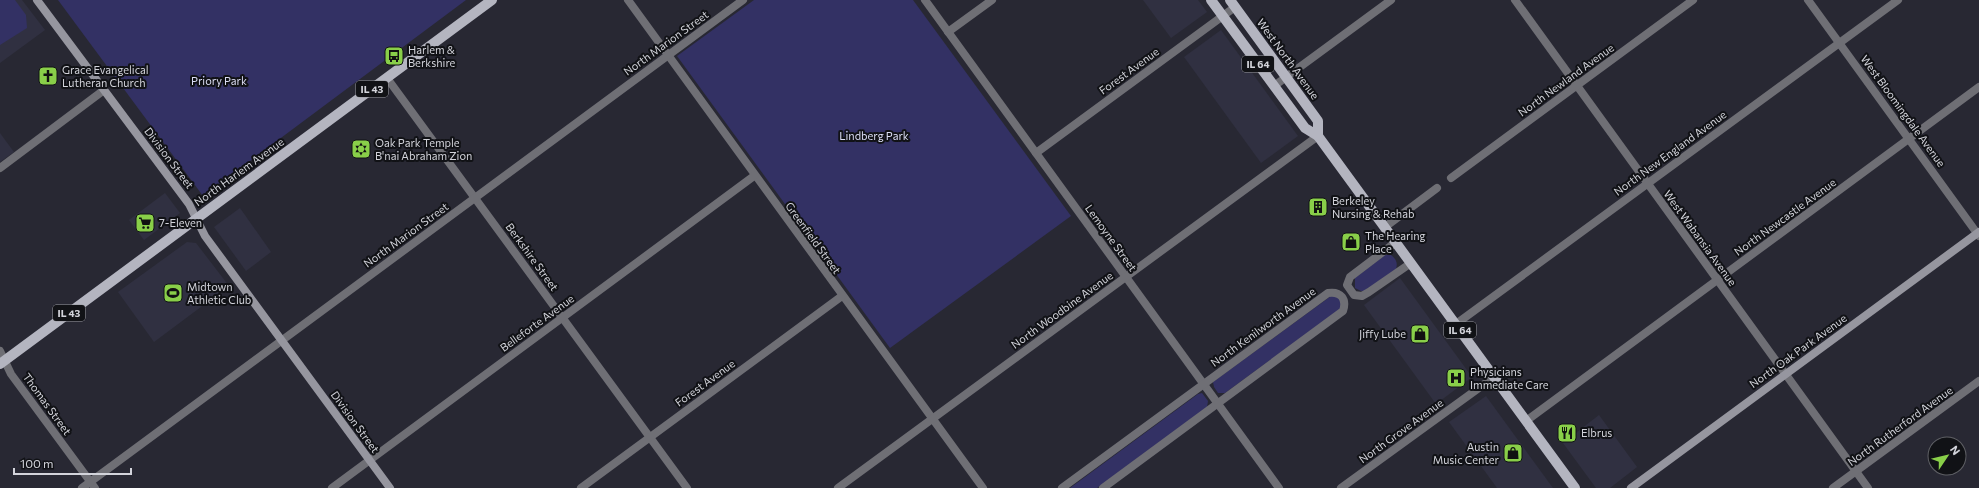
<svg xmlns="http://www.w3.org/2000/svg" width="1979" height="488" viewBox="0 0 1979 488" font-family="Commissioner,sans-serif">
	<rect width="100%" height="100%" fill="#282833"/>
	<g fill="#303041">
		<polygon points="0,0 22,0 45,30 0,63"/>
		<polygon points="1143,0 1198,0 1207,12 1171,38"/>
		<polygon points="1221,30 1298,136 1261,163 1184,57"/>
		<polygon points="0,133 14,152 0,162"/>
		<polygon points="165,193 180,213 144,240 129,220"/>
		<polygon points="240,208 271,252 246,271 214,227"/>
		<polygon points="187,242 196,243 229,286 154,342 118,292"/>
		<polygon points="1400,278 1472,377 1436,404 1364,305"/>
		<polygon points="1486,396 1553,488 1497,488 1449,422"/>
		<polygon points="1599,415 1637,467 1610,488 1596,488 1563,443"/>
	</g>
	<g fill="#333164">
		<polygon points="0,0 15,0 26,15 27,28 0,45"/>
		<polygon points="58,0 466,0 203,196"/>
		<polygon points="754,0 913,0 1071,216 890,348 677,56"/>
		<path d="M1385,255H1391C1396,259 1398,263 1396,269L1365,291H1361L1355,288V278Z"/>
		<polygon points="1331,296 1336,296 1342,301 1340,309 1225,393 1218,393 1214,387 1213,382"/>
		<polygon points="1202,393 1208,401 1207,407 1097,488 1070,488 1198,394"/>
	</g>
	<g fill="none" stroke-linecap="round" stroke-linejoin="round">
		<g stroke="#6f6f75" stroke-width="8">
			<polyline points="628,0 983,488"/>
			<polyline points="925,0 1279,488"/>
			<polyline points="1515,0 1868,488"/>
			<polyline points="1808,0 1979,236"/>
			<polyline points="948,32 992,0"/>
			<polyline points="387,78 687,488"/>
			<polyline points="1274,86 1391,0"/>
			<polyline points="1036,153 1235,7"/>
			<polyline points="0,168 104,90"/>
			<polyline points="1451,178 1693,0"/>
			<polyline points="1385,227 1437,188"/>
			<polyline points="1396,242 1350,277 1347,285 1354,295 1362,296 1369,292 1411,263"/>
			<polyline points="1456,324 1898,0"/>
			<polyline points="0,351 11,374 95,488"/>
			<polyline points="1526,421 1979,87"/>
			<polyline points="82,488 743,0"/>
			<polyline points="332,488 754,176"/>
			<polyline points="581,488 842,296"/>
			<polyline points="838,488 1318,136"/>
			<path d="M1062,488L1328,293C1341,291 1347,299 1343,311L1103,488"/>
			<polyline points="1341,488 1494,377"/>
			<polyline points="1833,488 1979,381"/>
		</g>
		<g stroke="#96969f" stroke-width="8">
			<polyline points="37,0 189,204 205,236 390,488"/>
			<polyline points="1631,488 1979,232"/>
		</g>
		<g stroke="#b4b5c0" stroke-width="10">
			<polyline points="1211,0 1305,128 1318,136 1575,488"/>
			<polyline points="1230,0 1318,121 1318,136"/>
			<polyline points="0,364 492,0"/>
		</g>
	</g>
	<defs>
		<symbol id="bus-square" viewBox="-11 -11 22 22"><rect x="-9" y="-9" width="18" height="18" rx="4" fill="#89cf49" stroke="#111216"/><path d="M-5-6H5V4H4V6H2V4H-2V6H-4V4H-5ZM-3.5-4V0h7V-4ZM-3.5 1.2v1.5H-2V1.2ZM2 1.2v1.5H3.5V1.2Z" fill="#111"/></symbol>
		<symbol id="church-square" viewBox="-11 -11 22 22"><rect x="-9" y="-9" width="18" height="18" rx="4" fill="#89cf49" stroke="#111216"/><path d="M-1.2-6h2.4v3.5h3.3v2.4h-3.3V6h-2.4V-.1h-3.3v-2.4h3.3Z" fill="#111"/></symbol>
		<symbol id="synagogue-square" viewBox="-11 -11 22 22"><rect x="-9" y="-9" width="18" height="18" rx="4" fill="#89cf49" stroke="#111216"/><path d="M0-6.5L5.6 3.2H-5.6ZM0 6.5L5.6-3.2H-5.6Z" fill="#111"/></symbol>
		<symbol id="building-square" viewBox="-11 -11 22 22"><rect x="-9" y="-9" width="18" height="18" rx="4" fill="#89cf49" stroke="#111216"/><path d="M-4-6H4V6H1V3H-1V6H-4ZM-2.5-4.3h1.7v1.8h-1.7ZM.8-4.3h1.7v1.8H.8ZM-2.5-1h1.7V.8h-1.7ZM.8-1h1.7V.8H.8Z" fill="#111"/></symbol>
		<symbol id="supermarket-square" viewBox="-11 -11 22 22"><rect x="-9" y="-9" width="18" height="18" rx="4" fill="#89cf49" stroke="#111216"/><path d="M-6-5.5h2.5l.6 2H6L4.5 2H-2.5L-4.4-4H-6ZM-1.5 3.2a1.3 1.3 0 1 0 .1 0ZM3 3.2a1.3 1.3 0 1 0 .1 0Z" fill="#111"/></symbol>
		<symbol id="shop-square" viewBox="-11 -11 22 22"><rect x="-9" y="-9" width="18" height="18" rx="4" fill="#89cf49" stroke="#111216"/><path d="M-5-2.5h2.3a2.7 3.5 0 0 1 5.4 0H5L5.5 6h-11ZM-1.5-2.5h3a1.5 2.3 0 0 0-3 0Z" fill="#111"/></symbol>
		<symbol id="stadium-square" viewBox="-11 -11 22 22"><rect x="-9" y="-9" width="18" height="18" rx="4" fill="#89cf49" stroke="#111216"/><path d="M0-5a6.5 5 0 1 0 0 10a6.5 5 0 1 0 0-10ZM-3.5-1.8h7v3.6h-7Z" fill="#111"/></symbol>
		<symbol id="hospital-square" viewBox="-11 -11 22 22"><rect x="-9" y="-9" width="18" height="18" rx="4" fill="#89cf49" stroke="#111216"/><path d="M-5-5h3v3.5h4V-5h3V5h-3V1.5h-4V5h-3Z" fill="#111"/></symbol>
		<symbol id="restaurant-square" viewBox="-11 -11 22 22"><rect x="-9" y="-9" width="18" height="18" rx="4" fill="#89cf49" stroke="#111216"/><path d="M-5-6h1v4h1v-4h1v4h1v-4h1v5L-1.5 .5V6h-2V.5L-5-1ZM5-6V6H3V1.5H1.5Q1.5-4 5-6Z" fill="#111"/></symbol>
	</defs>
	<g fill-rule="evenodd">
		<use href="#bus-square" x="383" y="45" width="22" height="22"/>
		<use href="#church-square" x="37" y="65" width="22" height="22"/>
		<use href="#synagogue-square" x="350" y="138" width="22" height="22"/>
		<use href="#building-square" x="1307" y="196" width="22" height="22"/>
		<use href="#supermarket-square" x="134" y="212" width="22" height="22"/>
		<use href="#shop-square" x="1340" y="231" width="22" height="22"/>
		<use href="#stadium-square" x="162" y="282" width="22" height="22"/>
		<use href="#shop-square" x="1409" y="323" width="22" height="22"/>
		<use href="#hospital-square" x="1445" y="367" width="22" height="22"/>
		<use href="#restaurant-square" x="1556" y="422" width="22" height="22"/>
		<use href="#shop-square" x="1502" y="442" width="22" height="22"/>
	</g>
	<g text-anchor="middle" stroke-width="4" stroke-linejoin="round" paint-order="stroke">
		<g fill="#111216" stroke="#999aa0" stroke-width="1">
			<rect x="1242" y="56" width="32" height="16" rx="3"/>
			<rect x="356" y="81" width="32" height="16" rx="3"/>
			<rect x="53" y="305" width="32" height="16" rx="3"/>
			<rect x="1444" y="322" width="32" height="16" rx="3"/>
		</g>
		<g font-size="10" font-weight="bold" fill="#d3d4db">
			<text x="1258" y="68">IL 64</text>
			<text x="372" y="93">IL 43</text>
			<text x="69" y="317">IL 43</text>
			<text x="1460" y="334">IL 64</text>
		</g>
		<g font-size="11" fill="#d3d4db" stroke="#111216">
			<text transform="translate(666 43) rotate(-36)" y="4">North Marion Street</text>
			<text transform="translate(1288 59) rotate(54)" y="4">West North Avenue</text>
			<text transform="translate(1129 71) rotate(-36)" y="4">Forest Avenue</text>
			<text transform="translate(1566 80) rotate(-36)" y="4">North Newland Avenue</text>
			<text transform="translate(1903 111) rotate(54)" y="4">West Bloomingdale Avenue</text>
			<text transform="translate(1670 153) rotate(-36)" y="4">North New England Avenue</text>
			<text transform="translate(169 158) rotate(53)" y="4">Division Street</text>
			<text transform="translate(239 172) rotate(-36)" y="4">North Harlem Avenue</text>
			<text transform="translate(1785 217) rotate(-36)" y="4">North Newcastle Avenue</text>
			<text transform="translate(406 235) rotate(-36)" y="4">North Marion Street</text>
			<text transform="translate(813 238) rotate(54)" y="4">Greenfield Street</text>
			<text transform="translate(1111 238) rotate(54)" y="4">Lemoyne Street</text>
			<text transform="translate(1700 238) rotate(54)" y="4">West Wabansia Avenue</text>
			<text transform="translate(532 257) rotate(54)" y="4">Berkshire Street</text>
			<text transform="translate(1062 310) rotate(-36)" y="4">North Woodbine Avenue</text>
			<text transform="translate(537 323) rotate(-36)" y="4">Belleforte Avenue</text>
			<text transform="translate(1263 327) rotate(-36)" y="4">North Kenilworth Avenue</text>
			<text transform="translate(1798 351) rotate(-36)" y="4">North Oak Park Avenue</text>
			<text transform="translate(705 383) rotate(-36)" y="4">Forest Avenue</text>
			<text transform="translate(47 404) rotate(54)" y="4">Thomas Street</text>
			<text transform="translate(355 422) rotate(54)" y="4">Division Street</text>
			<text transform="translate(1900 426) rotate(-36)" y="4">North Rutherford Avenue</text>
			<text transform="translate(1401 431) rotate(-36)" y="4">North Grove Avenue</text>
		</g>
		<g font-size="11" fill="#d3d4db" stroke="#111216" text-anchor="start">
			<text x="408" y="54">Harlem &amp;<tspan x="408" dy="13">Berkshire</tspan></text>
			<text x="62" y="74">Grace Evangelical<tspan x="62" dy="13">Lutheran Church</tspan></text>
			<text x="375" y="147">Oak Park Temple<tspan x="375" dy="13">B'nai Abraham Zion</tspan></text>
			<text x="1332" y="205">Berkeley<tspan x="1332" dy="13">Nursing &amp; Rehab</tspan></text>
			<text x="159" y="227">7-Eleven</text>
			<text x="1365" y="240">The Hearing<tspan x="1365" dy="13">Place</tspan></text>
			<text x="187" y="291">Midtown<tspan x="187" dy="13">Athletic Club</tspan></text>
			<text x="1406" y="338" text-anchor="end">Jiffy Lube</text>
			<text x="1470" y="376">Physicians<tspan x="1470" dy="13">Immediate Care</tspan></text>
			<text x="1581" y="437">Elbrus</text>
			<text x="1499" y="451" text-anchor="end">Austin<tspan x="1499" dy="13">Music Center</tspan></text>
		</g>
		<g font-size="11" fill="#dddff6" stroke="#111216">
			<text x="219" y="85">Priory Park</text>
			<text x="874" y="140">Lindberg Park</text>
		</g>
	</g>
	<g transform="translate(1947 456) rotate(55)"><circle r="19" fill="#111216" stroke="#5f6065"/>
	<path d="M0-3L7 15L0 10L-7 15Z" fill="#89cf49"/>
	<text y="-6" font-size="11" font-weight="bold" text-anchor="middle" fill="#d3d4db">N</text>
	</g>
	<path d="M14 468v6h117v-6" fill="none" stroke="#d3d4db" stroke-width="2"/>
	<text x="20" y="468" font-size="12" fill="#d3d4db" stroke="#111216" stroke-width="3" paint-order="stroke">100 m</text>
</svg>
